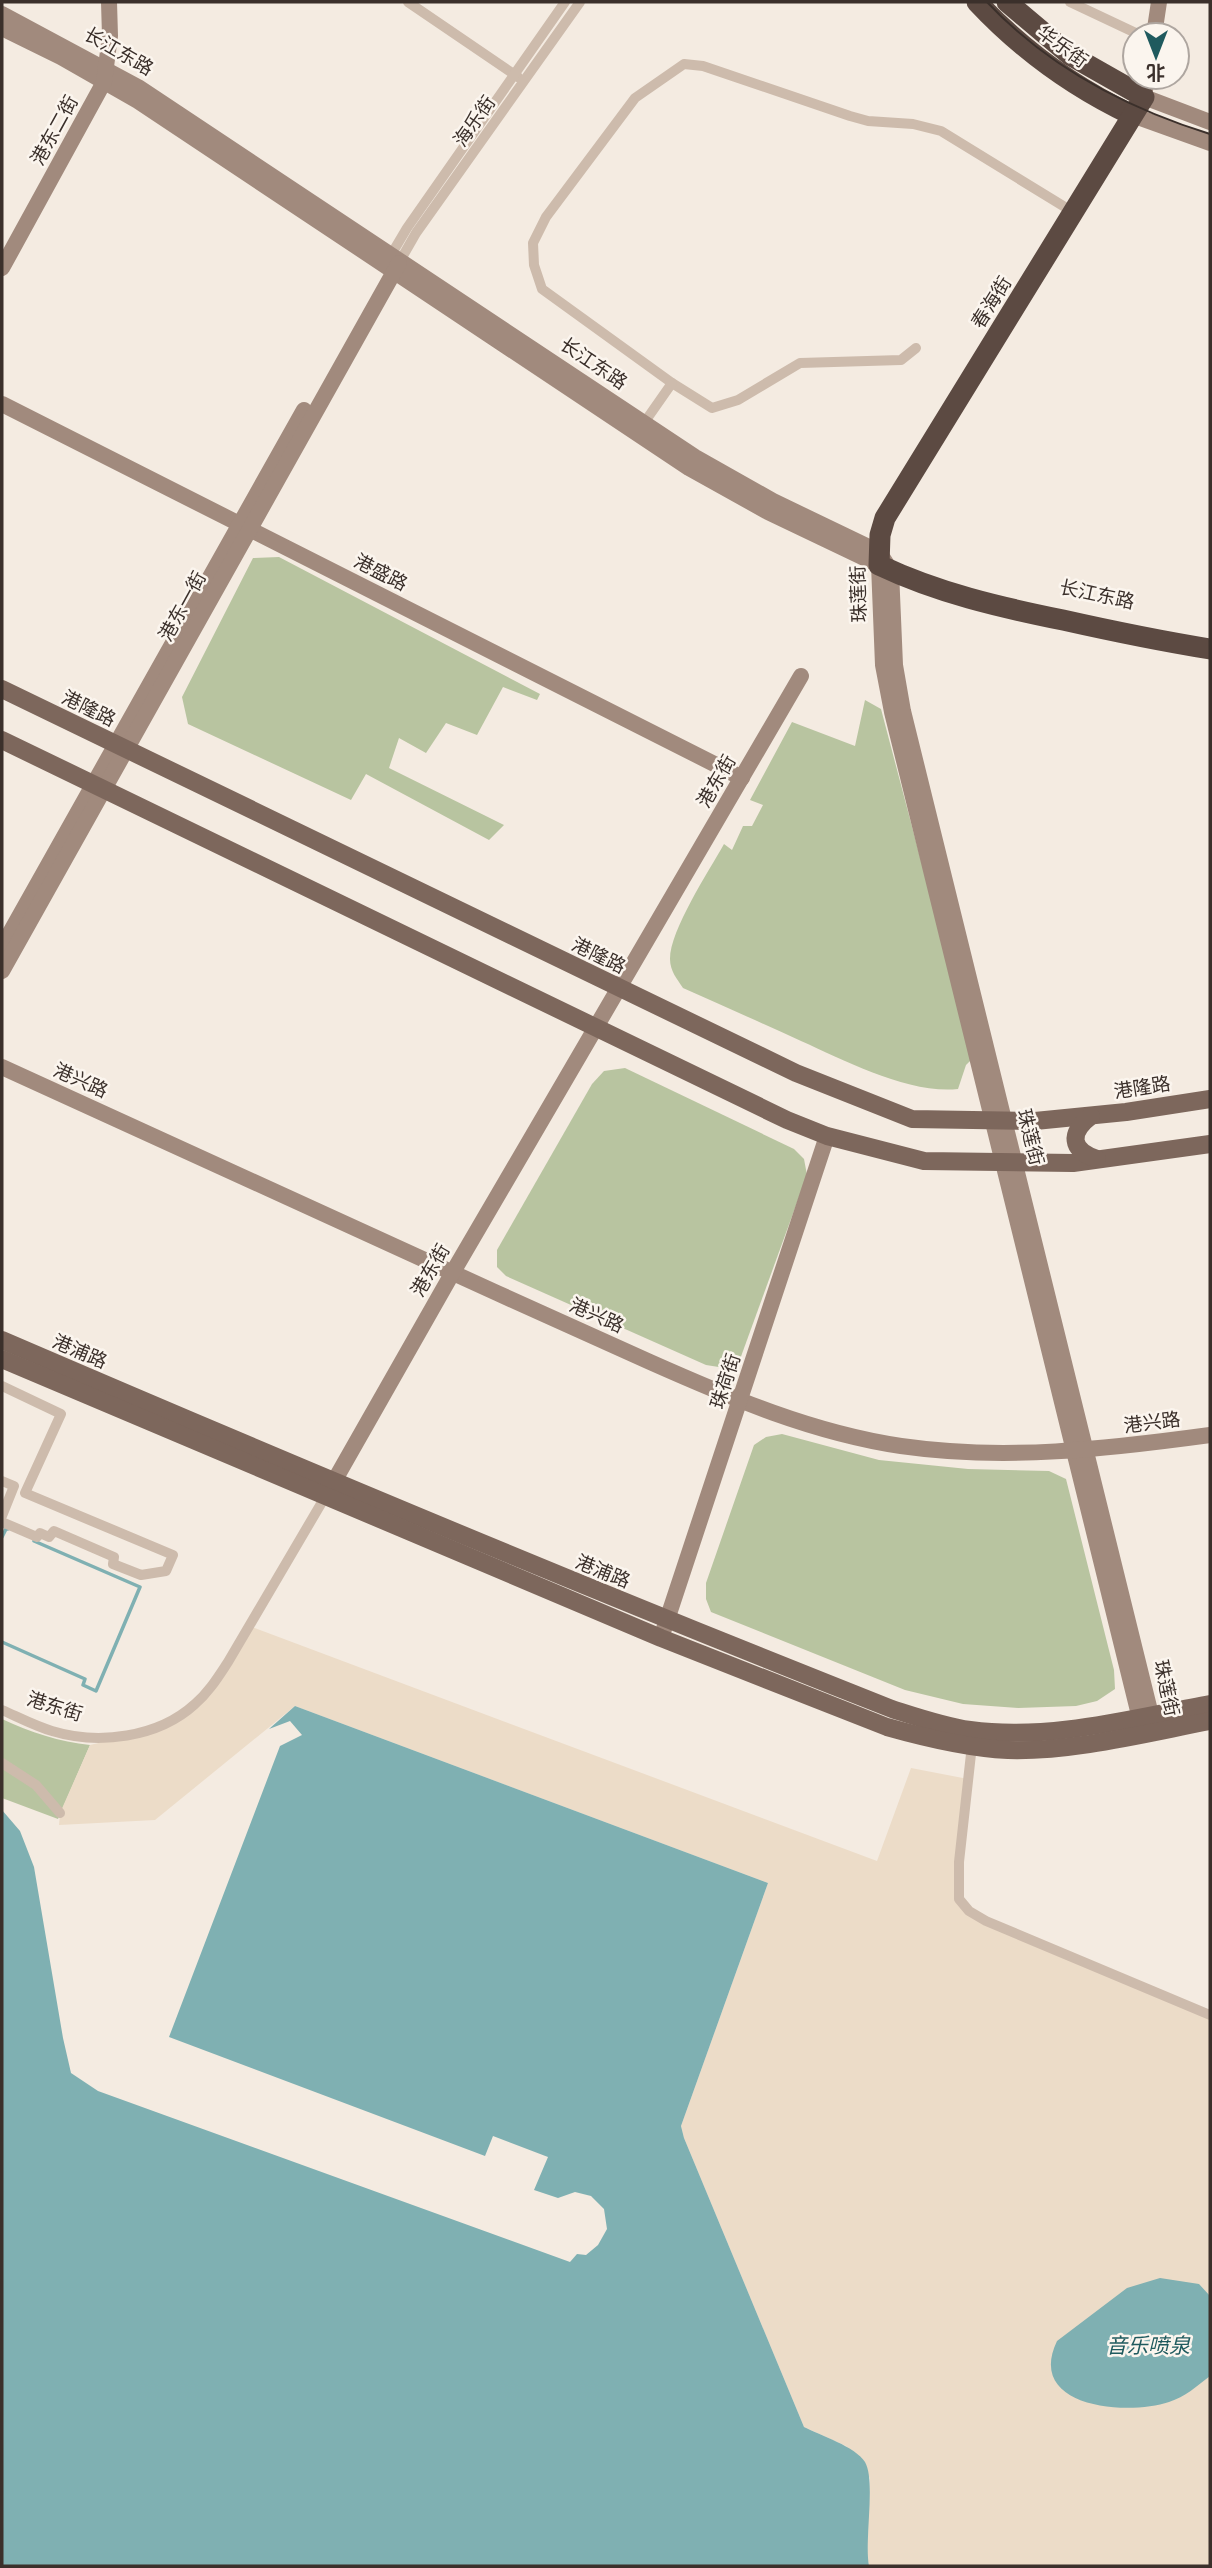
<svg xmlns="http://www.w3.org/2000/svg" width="1212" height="2568" viewBox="0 0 1212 2568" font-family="'Roboto Condensed','Noto Sans SC',sans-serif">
	<rect width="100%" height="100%" fill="#f4ebe1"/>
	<g fill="#b8c4a0">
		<polygon points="279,557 540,694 537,700 503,687 477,735 446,723 426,753 399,738 389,768 504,825 489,840 366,774 351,800 188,724 182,697 253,558"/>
		<path d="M865,700L881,709L973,1058L966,1065L958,1089C908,1094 846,1061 801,1041C762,1023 723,1006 683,988C677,979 670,971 670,959C670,930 709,871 724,844L732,850L743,826H752L763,805L750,800L792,722L855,746Z"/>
		<polygon points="625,1068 794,1149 804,1159 807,1175 739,1362 725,1368 706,1365 506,1276 497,1267 497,1250 592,1084 604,1071"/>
		<polygon points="782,1434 879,1460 968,1469 1049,1471 1066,1479 1114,1670 1115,1689 1097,1701 1076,1706 1018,1708 963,1704 905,1690 711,1612 706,1599 706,1583 754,1445 766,1437"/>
		<path d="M2,1719C30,1732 60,1742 90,1745L58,1819L2,1798Z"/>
	</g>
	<polygon fill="#ecdcc8" points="249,1626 877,1861 911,1768 968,1779 957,1883 969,1911 1210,2015 1210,2566 869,2566 866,2552 870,2478 846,2446 804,2427 684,2138 681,2126 768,1883 295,1706 155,1820 59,1825 60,1813 90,1745 129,1736 193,1707"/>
	<g fill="#7fb0b2">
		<path d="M295,1706L768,1883L681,2126L684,2138L804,2427C820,2435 856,2447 865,2462C876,2481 864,2540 869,2566H2V1810L20,1831L34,1867L63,2038L71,2073L98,2091L570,2262L577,2254L586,2255L598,2245L607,2229L604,2209L591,2196L575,2192L558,2198L534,2190L548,2157L493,2136L485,2156L169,2037L280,1746L302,1735L290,1721L269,1729Z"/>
		<path d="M1160,2278L1199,2284L1210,2296V2376C1197,2386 1185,2397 1169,2402C1127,2416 1025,2408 1057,2341L1127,2288Z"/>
	</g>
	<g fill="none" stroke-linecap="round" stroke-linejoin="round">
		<g stroke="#7fb0b2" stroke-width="3.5">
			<polyline points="2,1537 6,1529 8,1529"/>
			<polyline points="2,1642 85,1679 83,1685 96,1691 140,1587 34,1541"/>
		</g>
		<g stroke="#cdbbac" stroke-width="10">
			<polyline points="408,2 518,77"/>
			<polyline points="1070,2 1140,35"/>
			<polyline points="391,255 407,228 565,2"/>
			<polyline points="400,261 416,233 580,2"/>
			<polyline points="916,348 901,360 800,363 738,400 712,408 672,383 542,289 534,265 533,243 546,217 635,98 684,64 703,66 850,116 868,121 913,124 941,131 1073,212"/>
			<polyline points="644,423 672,383"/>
			<polyline points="2,1386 61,1414 25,1493 173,1555 166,1571 141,1575 113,1564 114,1557 54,1531 49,1537 40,1533 37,1537 2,1522"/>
			<polyline points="2,1481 14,1486 2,1516"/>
			<path d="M2,1710C18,1717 35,1726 52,1731C98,1745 158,1738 195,1704C209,1692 218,1677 228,1662L325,1497"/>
			<polyline points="972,1745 959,1862 959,1899 969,1911 986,1921 1210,2015"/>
			<polyline points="2,1763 36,1785 60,1813"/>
		</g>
		<g stroke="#a18a7d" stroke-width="16">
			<polyline points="2,14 138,87 695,457 773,501 879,552 891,571 895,665 903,711 1154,1727 1149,1732 1143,1731 892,712 883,665 879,565 768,512 689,468 138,101 61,57 2,28"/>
			<polyline points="1154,35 1159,2"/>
			<polyline points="1147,77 1144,97 1210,122"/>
			<polyline points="1132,115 1210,143"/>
			<polyline points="2,268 104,82 110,36 109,2"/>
			<polyline points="2,404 742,778"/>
			<polyline points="2,947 304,410"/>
			<polyline points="2,971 399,263"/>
			<path d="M2,1067C167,1142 332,1217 497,1293C548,1316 599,1339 650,1362C731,1398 813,1433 901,1446C1005,1461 1107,1449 1210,1435"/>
			<polyline points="328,1492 453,1272 801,676"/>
			<polyline points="661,1638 827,1136"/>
		</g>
		<g stroke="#7d675c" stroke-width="18">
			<polyline points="2,689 796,1073 912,1119 1035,1121 1126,1112 1210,1099"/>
			<polyline points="2,740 787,1120 827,1136 924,1161 1073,1163 1210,1144"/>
			<path d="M1091,1116C1069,1133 1070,1150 1097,1159"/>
			<path d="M2,1340C297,1467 593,1591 892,1709C917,1717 943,1726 970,1730C1049,1741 1133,1718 1210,1704"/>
			<path d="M2,1359L661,1638L887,1727C926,1738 968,1748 1008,1750C1072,1752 1147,1733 1210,1721"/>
		</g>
		<g stroke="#5c4a42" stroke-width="21">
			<path d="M977,2C1021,49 1073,87 1132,115"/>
			<path d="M1007,2L1070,55L1144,97L885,518L880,535L879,565C938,593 999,607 1063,620C1112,631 1161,641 1210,649"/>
		</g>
		<path stroke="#3b302b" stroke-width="2" d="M987,2C1048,67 1126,108 1210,134"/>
	</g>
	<g text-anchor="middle" stroke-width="5" stroke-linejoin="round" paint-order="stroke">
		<g font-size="19" fill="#3b302b" stroke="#fbf5ee">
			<text transform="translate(1063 46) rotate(36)" y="7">华乐街</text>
			<text transform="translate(119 51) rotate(30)" y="7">长江东路</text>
			<text transform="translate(474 121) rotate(-55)" y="7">海乐街</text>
			<text transform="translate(54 130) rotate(-61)" y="7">港东二街</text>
			<text transform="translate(991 302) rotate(-58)" y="7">春海街</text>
			<text transform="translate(594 363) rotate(34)" y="7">长江东路</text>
			<text transform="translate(381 572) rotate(27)" y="7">港盛路</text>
			<text transform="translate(858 594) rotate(-92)" y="7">珠莲街</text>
			<text transform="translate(1097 594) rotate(12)" y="7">长江东路</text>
			<text transform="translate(182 606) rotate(-61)" y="7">港东一街</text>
			<text transform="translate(89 708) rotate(26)" y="7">港隆路</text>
			<text transform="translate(716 781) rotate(-60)" y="7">港东街</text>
			<text transform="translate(599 955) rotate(26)" y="7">港隆路</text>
			<text transform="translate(81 1080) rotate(24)" y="7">港兴路</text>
			<text transform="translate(1142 1087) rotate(-9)" y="7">港隆路</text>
			<text transform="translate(1031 1137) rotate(76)" y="7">珠莲街</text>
			<text transform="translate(430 1270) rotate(-60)" y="7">港东街</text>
			<text transform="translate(597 1315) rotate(24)" y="7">港兴路</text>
			<text transform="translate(80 1351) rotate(23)" y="7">港浦路</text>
			<text transform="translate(725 1381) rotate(-72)" y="7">珠荷街</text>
			<text transform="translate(1152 1422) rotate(-7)" y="7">港兴路</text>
			<text transform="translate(603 1571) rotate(22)" y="7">港浦路</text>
			<text transform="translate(1167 1688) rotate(78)" y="7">珠莲街</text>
			<text transform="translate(55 1706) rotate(17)" y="7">港东街</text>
		</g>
		<g font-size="21" font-style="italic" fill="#1f5a5e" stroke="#fbf5ee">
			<text x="1148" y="2353">音乐喷泉</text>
		</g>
	</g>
	<rect width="1212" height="2568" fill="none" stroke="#3b302b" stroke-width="7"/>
	<g transform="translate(1156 56) rotate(180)"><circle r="33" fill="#fbf5ee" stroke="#aea6a0" stroke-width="2"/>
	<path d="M0-5L12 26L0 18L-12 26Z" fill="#1f5a5e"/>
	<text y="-10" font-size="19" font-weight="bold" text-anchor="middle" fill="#3b302b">北</text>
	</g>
</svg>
